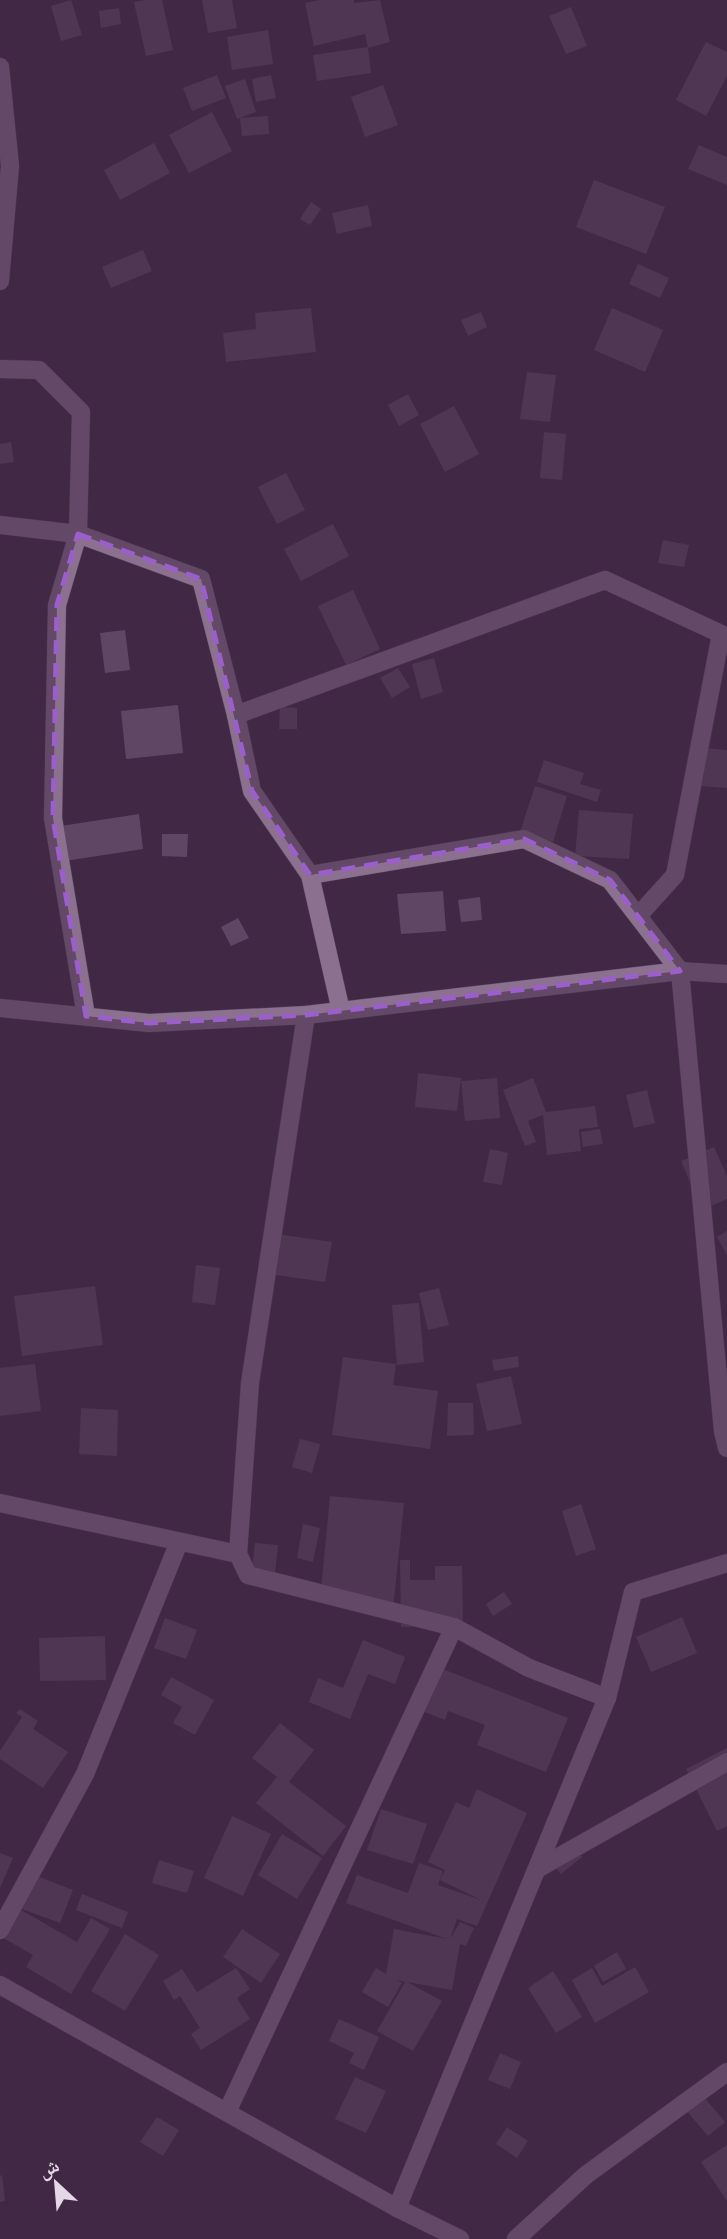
<svg xmlns="http://www.w3.org/2000/svg" width="727" height="2239" viewBox="0 0 727 2239" font-family="'Archivo Narrow','Noto Naskh Arabic',sans-serif">
	<rect width="100%" height="100%" fill="#412945"/>
	<g fill="#5f4664">
		<polygon points="71,0 82,35 61,41 51,6"/>
		<polygon points="145,0 162,0 173,50 146,56 134,2"/>
		<polygon points="202,0 232,0 237,28 208,33"/>
		<polygon points="319,0 354,0 354,3 380,0 390,42 368,48 365,34 314,46 305,3"/>
		<polygon points="571,7 587,46 566,54 549,16"/>
		<polygon points="119,8 121,24 101,28 99,11"/>
		<polygon points="268,30 273,64 232,70 227,37"/>
		<polygon points="706,42 727,52 727,76 706,116 676,100"/>
		<polygon points="368,47 371,73 317,81 313,55"/>
		<polygon points="217,75 226,98 192,111 183,88"/>
		<polygon points="271,75 276,98 256,102 252,79"/>
		<polygon points="245,79 256,112 237,119 225,86"/>
		<polygon points="383,85 398,125 365,137 351,97"/>
		<polygon points="212,112 232,151 189,173 169,135"/>
		<polygon points="268,116 269,134 242,136 240,118"/>
		<polygon points="154,143 170,173 120,200 104,170"/>
		<polygon points="699,145 727,157 727,185 688,169"/>
		<polygon points="594,180 665,207 646,254 576,227"/>
		<polygon points="311,202 321,209 310,225 300,219"/>
		<polygon points="368,205 372,226 337,234 332,213"/>
		<polygon points="143,250 152,271 111,288 102,267"/>
		<polygon points="638,264 669,278 660,298 629,284"/>
		<polygon points="311,308 316,352 226,362 223,333 256,329 255,313"/>
		<polygon points="612,308 663,330 645,372 594,350"/>
		<polygon points="481,312 487,327 468,336 461,320"/>
		<polygon points="527,372 556,375 550,422 520,419"/>
		<polygon points="408,394 419,415 399,426 388,405"/>
		<polygon points="454,406 479,454 445,472 420,424"/>
		<polygon points="544,432 566,434 562,480 540,478"/>
		<polygon points="11,442 14,462 0,464 0,444"/>
		<polygon points="286,473 305,510 277,524 258,487"/>
		<polygon points="333,524 349,556 301,581 284,549"/>
		<polygon points="663,540 689,545 684,567 658,563"/>
		<polygon points="353,590 380,649 346,665 318,606"/>
		<polygon points="125,630 130,670 105,673 100,633"/>
		<polygon points="434,658 443,692 421,699 412,664"/>
		<polygon points="398,668 410,687 392,698 380,678"/>
		<polygon points="178,705 183,753 126,759 121,711"/>
		<polygon points="280,707 297,708 297,729 279,729"/>
		<polygon points="691,747 727,750 727,788 687,785"/>
		<polygon points="544,760 584,773 580,784 601,790 597,802 537,782"/>
		<polygon points="535,786 567,796 553,842 520,832"/>
		<polygon points="579,810 633,814 629,859 575,856"/>
		<polygon points="139,814 143,849 65,861 61,826"/>
		<polygon points="162,834 188,834 187,857 162,856"/>
		<polygon points="443,891 446,931 401,934 397,894"/>
		<polygon points="480,897 482,920 461,922 458,900"/>
		<polygon points="238,918 249,938 231,946 221,927"/>
		<polygon points="418,1073 461,1078 457,1111 415,1107"/>
		<polygon points="497,1078 500,1118 465,1121 461,1081"/>
		<polygon points="533,1078 546,1112 595,1106 598,1127 579,1129 581,1151 547,1155 543,1115 528,1121 536,1142 525,1146 503,1090"/>
		<polygon points="647,1090 655,1123 634,1128 626,1095"/>
		<polygon points="600,1129 603,1144 583,1147 581,1132"/>
		<polygon points="714,1147 727,1176 727,1199 702,1210 681,1161"/>
		<polygon points="490,1149 508,1153 502,1185 483,1182"/>
		<polygon points="727,1231 727,1255 717,1237"/>
		<polygon points="276,1234 332,1242 325,1282 269,1274"/>
		<polygon points="196,1265 220,1268 215,1305 192,1302"/>
		<polygon points="95,1286 103,1345 22,1356 14,1296"/>
		<polygon points="439,1288 449,1325 428,1330 419,1293"/>
		<polygon points="419,1303 424,1362 397,1365 392,1305"/>
		<polygon points="518,1356 519,1367 494,1371 492,1360"/>
		<polygon points="343,1357 396,1364 393,1385 438,1391 430,1449 332,1435"/>
		<polygon points="35,1364 41,1411 0,1416 0,1368"/>
		<polygon points="511,1376 522,1424 487,1431 476,1384"/>
		<polygon points="448,1403 473,1403 474,1435 447,1436"/>
		<polygon points="81,1408 118,1410 117,1456 79,1454"/>
		<polygon points="300,1439 320,1444 312,1473 292,1467"/>
		<polygon points="330,1496 404,1503 393,1609 320,1601"/>
		<polygon points="581,1504 596,1549 576,1556 562,1511"/>
		<polygon points="303,1524 320,1528 313,1562 297,1558"/>
		<polygon points="255,1543 278,1545 275,1573 252,1570"/>
		<polygon points="400,1560 410,1560 410,1580 435,1580 435,1566 462,1566 463,1626 401,1627"/>
		<polygon points="504,1592 512,1604 493,1616 486,1604"/>
		<polygon points="682,1617 697,1653 651,1672 636,1637"/>
		<polygon points="165,1618 197,1630 186,1659 154,1648"/>
		<polygon points="105,1636 106,1680 40,1681 39,1638"/>
		<polygon points="363,1640 405,1657 395,1684 368,1674 350,1719 309,1702 318,1678 343,1688"/>
		<polygon points="435,1666 568,1718 546,1772 477,1745 485,1725 448,1711 445,1720 412,1707"/>
		<polygon points="171,1677 214,1700 195,1735 173,1723 182,1707 161,1695"/>
		<polygon points="20,1709 38,1721 33,1729 68,1752 43,1788 0,1759 0,1751 22,1717 16,1713"/>
		<polygon points="280,1723 314,1750 289,1782 346,1826 323,1856 256,1803 277,1777 252,1758"/>
		<polygon points="727,1748 727,1826 717,1831 686,1769"/>
		<polygon points="477,1789 527,1813 477,1926 457,1919 450,1939 460,1922 474,1928 466,1946 460,1944 452,1990 407,1982 442,2001 413,2051 377,2031 405,1982 397,1980 402,1983 388,2007 362,1992 376,1968 386,1974 394,1929 447,1939 346,1903 357,1875 408,1893 419,1863 443,1871 438,1885 481,1900 440,1880 445,1870 428,1862 456,1802 469,1808"/>
		<polygon points="381,1809 427,1824 413,1864 367,1850"/>
		<polygon points="232,1816 271,1834 243,1896 204,1878"/>
		<polygon points="282,1834 322,1858 297,1899 258,1875"/>
		<polygon points="571,1843 582,1857 561,1874 550,1860"/>
		<polygon points="0,1853 13,1858 0,1888"/>
		<polygon points="159,1860 194,1871 187,1893 152,1883"/>
		<polygon points="24,1871 73,1890 60,1923 14,1906 77,1942 91,1918 110,1929 71,1994 26,1967 33,1955 0,1936"/>
		<polygon points="82,1894 128,1912 122,1928 76,1910"/>
		<polygon points="242,1929 280,1954 261,1983 223,1957"/>
		<polygon points="125,1934 159,1955 125,2011 91,1991"/>
		<polygon points="617,1952 626,1969 603,1982 594,1966"/>
		<polygon points="635,1967 649,1992 595,2023 572,1980 592,1968 602,1986"/>
		<polygon points="236,1968 250,1989 237,1998 250,2019 201,2050 191,2034 200,2028 180,1996 174,2000 163,1981 182,1969 197,1992"/>
		<polygon points="553,1971 582,2017 556,2033 528,1988"/>
		<polygon points="339,2019 379,2037 364,2070 349,2063 354,2053 329,2041"/>
		<polygon points="500,2053 521,2062 510,2089 488,2080"/>
		<polygon points="355,2077 386,2091 366,2133 335,2119"/>
		<polygon points="702,2095 725,2122 708,2136 685,2109"/>
		<polygon points="157,2117 179,2130 163,2156 140,2142"/>
		<polygon points="507,2127 528,2141 517,2158 496,2144"/>
		<polygon points="727,2145 727,2201 701,2162"/>
		<polygon points="2,2175 5,2201 0,2202 0,2176"/>
	</g>
	<g fill="none" stroke-linecap="round" stroke-linejoin="round">
		<defs>
			<g id="minor">
				<polyline points="0,67 10,166 0,281"/>
				<polyline points="0,369 39,370 81,412 78,534 57,605 53,818 86,1016"/>
				<polyline points="0,525 78,534 201,579 236,715 252,791 310,875 341,1011"/>
				<polyline points="236,715 605,580 721,634 675,875 638,916"/>
				<polyline points="310,875 524,839 610,880 680,971 723,1431 727,1448"/>
				<polyline points="0,1008 149,1023 306,1015 680,971 727,974"/>
				<polyline points="0,1503 238,1554 248,1575 454,1627 529,1668 607,1698"/>
				<polyline points="238,1554 250,1383 306,1015"/>
				<polyline points="539,1868 727,1762"/>
				<polyline points="0,1930 85,1774 179,1542"/>
				<polyline points="0,1985 397,2208 460,2239"/>
				<polyline points="227,2112 454,1627"/>
				<polyline points="397,2208 607,1698 633,1592 727,1563"/>
				<polyline points="516,2239 586,2175 727,2072"/>
			</g>
		</defs>
		<use href="#minor" stroke="#5c4760" stroke-width="19"/>
		<use href="#minor" stroke="#8c7090" stroke-width="18"/>
	</g>
	<path d="M0 0H727V2239H0ZM78,534L201,579L252,791L310,875L524,839L610,880L680,971L306,1015L149,1023L86,1016L53,818L57,605Z" fill="#412945" fill-opacity=".55" fill-rule="evenodd"/>
	<path fill="none" stroke="#9b5fcb" stroke-width="5" stroke-dasharray="14 9" stroke-linejoin="round" d="M78,534L201,579L252,791L310,875L524,839L610,880L680,971L306,1015L149,1023L86,1016L53,818L57,605Z"/>
	<g transform="translate(56 2183) rotate(334)" stroke="#412945" stroke-width="5" paint-order="stroke">
	<path d="M0-5L12 26L0 18L-12 26Z" fill="#e5d6e8"/>
	<text y="-10" font-size="19" font-weight="bold" text-anchor="middle" fill="#e5d6e8">ش</text>
	</g>
</svg>
